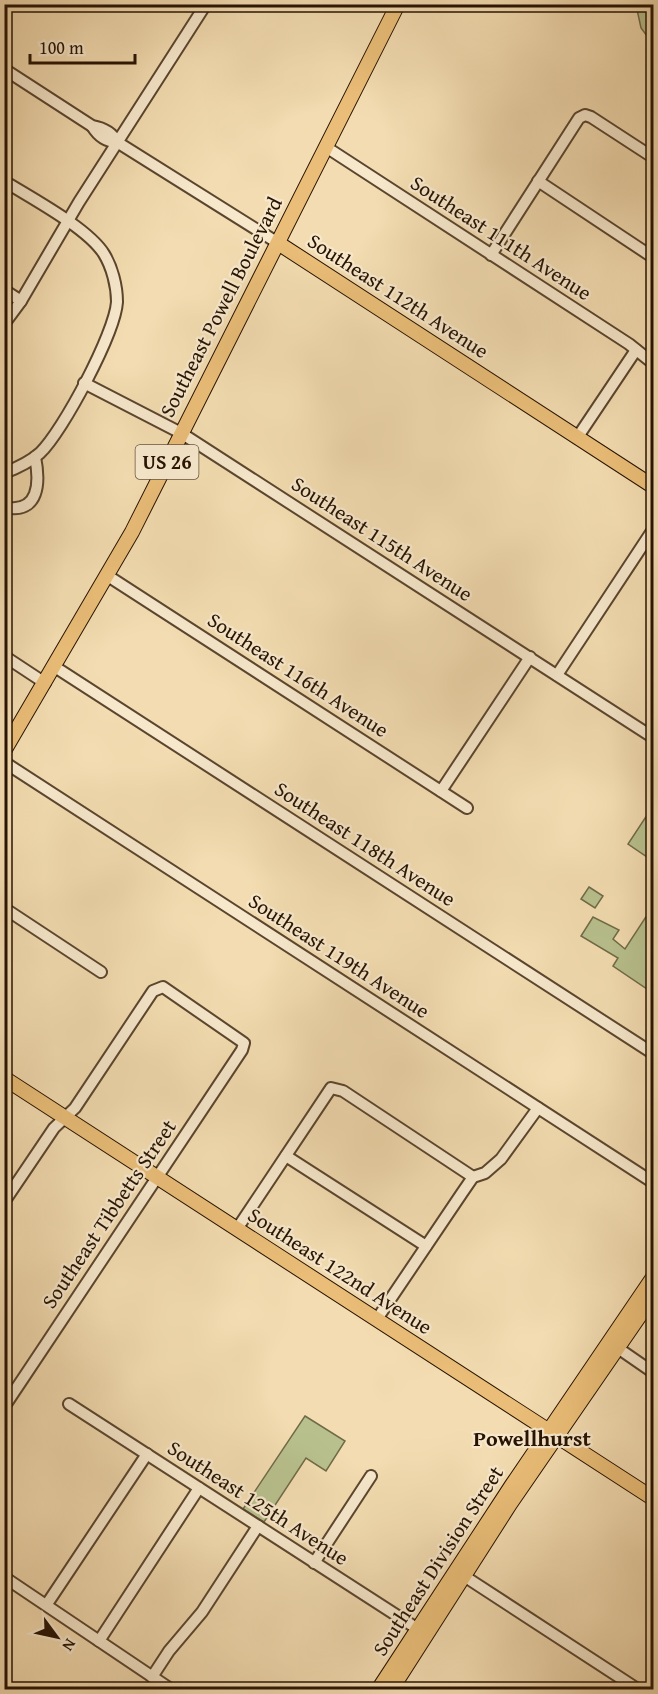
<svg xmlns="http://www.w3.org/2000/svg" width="658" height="1694" viewBox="0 0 658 1694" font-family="'Gentium Book Plus',serif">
	<rect width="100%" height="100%" fill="#f3dcb1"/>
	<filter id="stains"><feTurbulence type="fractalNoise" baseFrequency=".00333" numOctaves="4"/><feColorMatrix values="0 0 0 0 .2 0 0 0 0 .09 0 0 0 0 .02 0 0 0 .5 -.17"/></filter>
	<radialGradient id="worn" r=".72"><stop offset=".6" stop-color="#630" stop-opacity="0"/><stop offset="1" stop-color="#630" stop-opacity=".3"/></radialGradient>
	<g fill="#b8c18e" stroke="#706a48" stroke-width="1.5">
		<polygon points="636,5 653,5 653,44 641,28"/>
		<polygon points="653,806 653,861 628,844"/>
		<polygon points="589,887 603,896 595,908 581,899"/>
		<polygon points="653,906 653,993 613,966 618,958 581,936 593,917 619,930 613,939 625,949"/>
		<polygon points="305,1416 345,1441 326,1471 306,1458 264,1522 243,1509"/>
	</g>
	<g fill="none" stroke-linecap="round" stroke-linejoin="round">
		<defs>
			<g id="minor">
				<path d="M4,69L92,126C103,128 112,132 117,142L278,243"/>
				<path d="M92,126C98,136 105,142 117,142"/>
				<polyline points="326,147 629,344 654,364"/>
				<path d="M4,181C31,198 88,228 104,254C112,267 117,286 117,302C115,333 63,431 40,453C30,462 17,468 4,473"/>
				<polyline points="538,181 654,258"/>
				<polyline points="491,255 579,118 585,115 591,117 654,158"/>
				<polyline points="4,290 21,301"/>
				<polyline points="4,324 21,301 79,202 206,4"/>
				<polyline points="84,383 181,433 654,738"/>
				<polyline points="577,438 636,350"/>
				<path d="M4,507C40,515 40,481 35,457"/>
				<polyline points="108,576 467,808"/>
				<polyline points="4,656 45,683"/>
				<polyline points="55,667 654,1054"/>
				<polyline points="557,675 654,528"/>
				<polyline points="4,762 654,1183"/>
				<polyline points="441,791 530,657"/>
				<polyline points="4,908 101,972"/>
				<polyline points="286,1156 426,1246"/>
				<polyline points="4,1202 54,1128 75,1108 153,991 163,987 244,1043 242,1050 4,1407"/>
				<polyline points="237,1229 331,1088 343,1091 473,1177"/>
				<polyline points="377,1319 462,1193 473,1177 485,1173 501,1159 538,1108"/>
				<polyline points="612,1344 654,1373"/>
				<polyline points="69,1404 424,1633"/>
				<polyline points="314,1563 371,1476"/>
				<polyline points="464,1576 639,1690"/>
				<polyline points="4,1577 172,1690"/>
				<polyline points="47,1604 147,1454"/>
				<polyline points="99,1641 199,1488"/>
				<polyline points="152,1677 169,1651 202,1612 258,1526"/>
			</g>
			<g id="major">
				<polyline points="278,243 654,487"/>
				<polyline points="4,751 132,532 398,4"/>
				<polyline points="4,1078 654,1499"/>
				<polyline points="378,1690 512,1485 654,1276"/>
				<polyline points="391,1690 510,1504 654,1295"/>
			</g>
		</defs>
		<use href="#minor" stroke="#5a452e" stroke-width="14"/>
		<use href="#major" stroke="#271303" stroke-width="16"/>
		<use href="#minor" stroke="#f7e8cc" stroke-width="10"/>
		<use href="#major" stroke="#eabe78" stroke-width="14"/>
	</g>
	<g text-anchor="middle" stroke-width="4.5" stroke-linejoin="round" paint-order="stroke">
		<rect fill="#f7e8cc" stroke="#65533f" stroke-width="1.5" x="135.5" y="445" width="63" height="34" rx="4.5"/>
		<g font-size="20" font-weight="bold" fill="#271303">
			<text x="167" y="469">US 26</text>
		</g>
		<g font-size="21" fill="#271303" stroke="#f7e8cc">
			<text transform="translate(501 238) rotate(33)" y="7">Southeast 111th Avenue</text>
			<text transform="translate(398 296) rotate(33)" y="7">Southeast 112th Avenue</text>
			<text transform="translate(221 307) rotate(-63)" y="7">Southeast Powell Boulevard</text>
			<text transform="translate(382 539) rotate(33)" y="7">Southeast 115th Avenue</text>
			<text transform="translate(298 675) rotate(33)" y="7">Southeast 116th Avenue</text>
			<text transform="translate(365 844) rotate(33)" y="7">Southeast 118th Avenue</text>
			<text transform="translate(339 956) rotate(33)" y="7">Southeast 119th Avenue</text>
			<text transform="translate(109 1214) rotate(-56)" y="7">Southeast Tibbetts Street</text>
			<text transform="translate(340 1271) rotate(33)" y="7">Southeast 122nd Avenue</text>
			<text transform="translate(258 1503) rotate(33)" y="7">Southeast 125th Avenue</text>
			<text transform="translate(438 1561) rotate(-57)" y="7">Southeast Division Street</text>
		</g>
		<g font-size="22" font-weight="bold" fill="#271303" stroke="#f7e8cc">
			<text x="532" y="1446">Powellhurst</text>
		</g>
	</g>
	<rect width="658" height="1694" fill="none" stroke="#f3dcb1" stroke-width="24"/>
	<rect x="6" y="6" width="646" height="1682" fill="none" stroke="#271303" stroke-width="3"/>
	<rect x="12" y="12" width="634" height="1670" fill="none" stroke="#271303" stroke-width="1.5"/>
	<g transform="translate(57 1637) rotate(123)" stroke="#f7e8cc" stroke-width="4.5" paint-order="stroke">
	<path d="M0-4.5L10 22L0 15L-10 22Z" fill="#271303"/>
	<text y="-9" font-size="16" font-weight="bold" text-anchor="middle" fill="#271303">N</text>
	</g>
	<path d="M30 54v9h105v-9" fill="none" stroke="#271303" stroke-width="3"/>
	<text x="39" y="54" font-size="18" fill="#271303" stroke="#f7e8cc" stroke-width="4.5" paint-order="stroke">100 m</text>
	<rect width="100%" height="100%" filter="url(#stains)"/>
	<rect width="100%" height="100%" fill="url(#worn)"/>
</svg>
